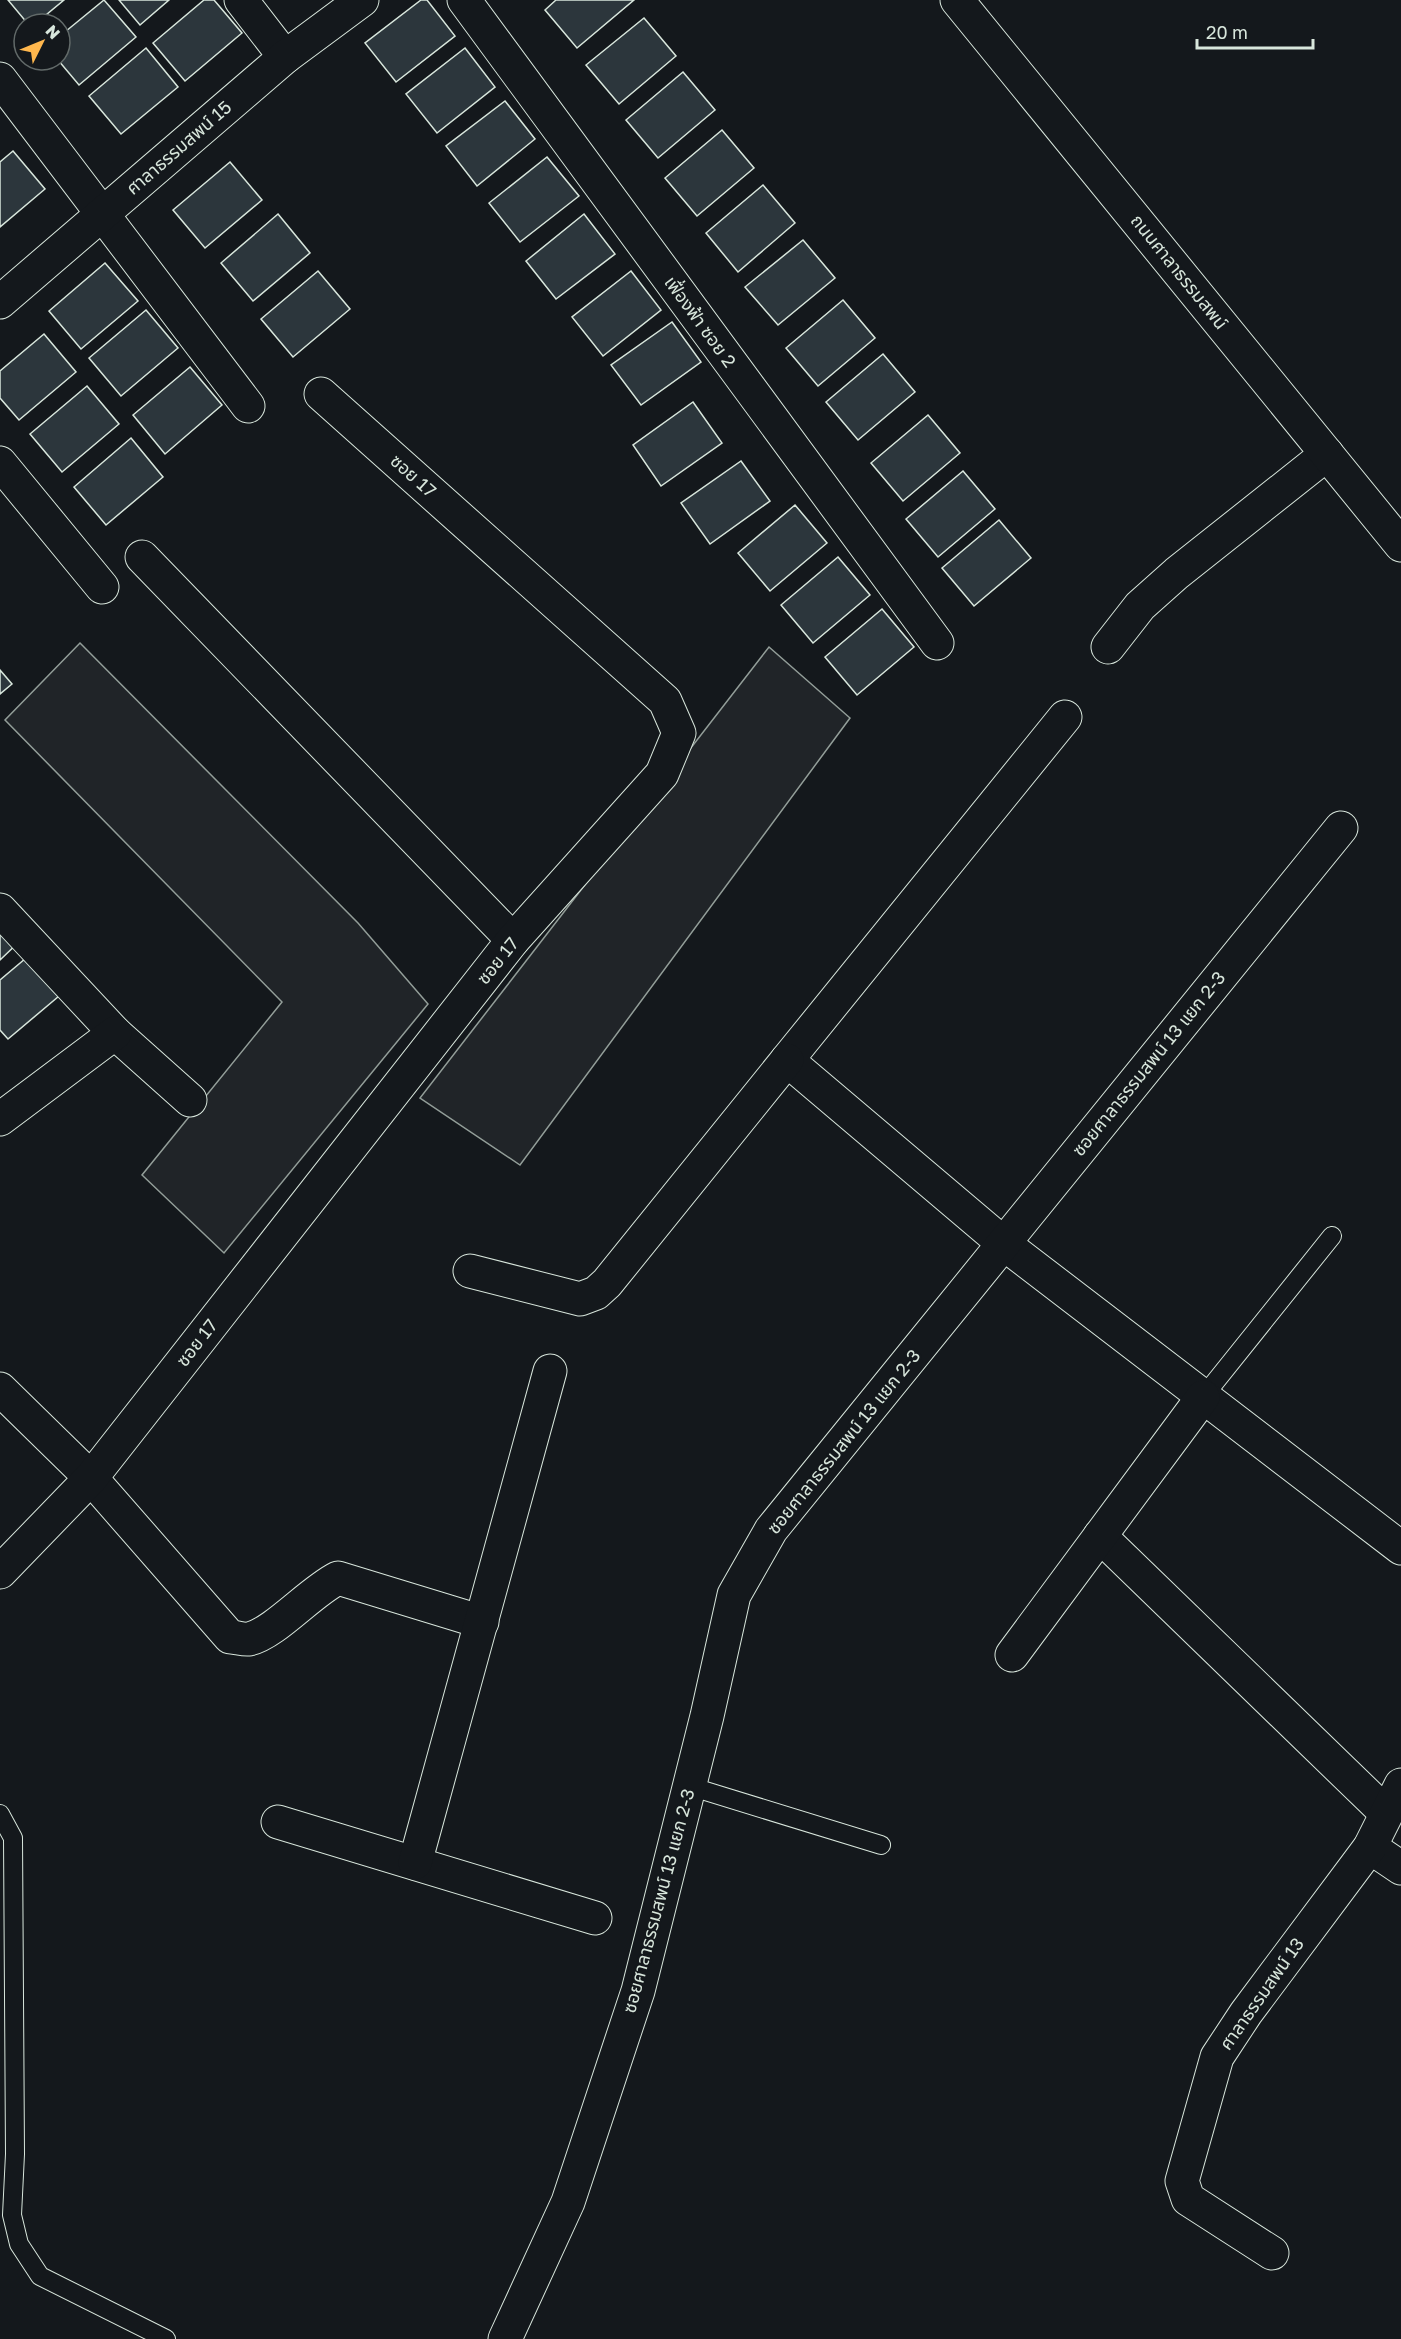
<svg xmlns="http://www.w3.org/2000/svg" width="1401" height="2339" viewBox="0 0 1401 2339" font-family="'Golos Text','Noto Sans Thai',sans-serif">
	<rect width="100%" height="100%" fill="#14181c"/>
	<g fill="#202428" stroke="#939e99" stroke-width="1.5">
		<polygon points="80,643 358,923 428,1004 224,1253 142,1175 282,1002 5,720"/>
		<polygon points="769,647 850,718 520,1165 420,1098"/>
	</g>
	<g fill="#2c363c" stroke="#d8e6dc" stroke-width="1.5">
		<polygon points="8,0 64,0 35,24 28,24"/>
		<polygon points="104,0 136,37 79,85 58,60 60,60 60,36"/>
		<polygon points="119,0 169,0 140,25"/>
		<polygon points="204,0 214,0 242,33 185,81 153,43"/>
		<polygon points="421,0 427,0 455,36 396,82 365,43"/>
		<polygon points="556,0 634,0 577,48 545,10"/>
		<polygon points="644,18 676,56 619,104 586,65"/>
		<polygon points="146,48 178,87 121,134 89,96"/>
		<polygon points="465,48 495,87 437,133 406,94"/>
		<polygon points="683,72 715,110 658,158 626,120"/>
		<polygon points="505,101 535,139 477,186 446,146"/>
		<polygon points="722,130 754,168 697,216 665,178"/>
		<polygon points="13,151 45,189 0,227 0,162"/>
		<polygon points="547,157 579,196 520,242 489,203"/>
		<polygon points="230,162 262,200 205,248 173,210"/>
		<polygon points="763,185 795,223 738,272 706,233"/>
		<polygon points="278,214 310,253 253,301 221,263"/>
		<polygon points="584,214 615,254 556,299 526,261"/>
		<polygon points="803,240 835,278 778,325 745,287"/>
		<polygon points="105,263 138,301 81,349 49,311"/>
		<polygon points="318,271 350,309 293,357 261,319"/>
		<polygon points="631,271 661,310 603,356 572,317"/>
		<polygon points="843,300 875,338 818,386 786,348"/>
		<polygon points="146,310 178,348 121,396 89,358"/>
		<polygon points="672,322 701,362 641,405 611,365"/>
		<polygon points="44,334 76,372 19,420 0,398 0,371"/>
		<polygon points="883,354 915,392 858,440 826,402"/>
		<polygon points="190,367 222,405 165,454 133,415"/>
		<polygon points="87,386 119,424 62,472 30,434"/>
		<polygon points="693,402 722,443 661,486 633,445"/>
		<polygon points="928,415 960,453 903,501 871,463"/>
		<polygon points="131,438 163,477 106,525 74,487"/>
		<polygon points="741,461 770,501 710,544 681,503"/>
		<polygon points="963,471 995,509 938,557 906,519"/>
		<polygon points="795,505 827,543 770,591 738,553"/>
		<polygon points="999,520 1031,558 974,606 942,568"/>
		<polygon points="838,557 870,595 813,643 781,605"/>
		<polygon points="882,609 914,647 857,695 825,657"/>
		<polygon points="0,670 12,684 0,694"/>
		<polygon points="0,917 22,939 0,960"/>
		<polygon points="32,953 65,991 8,1039 0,1030 0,980"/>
	</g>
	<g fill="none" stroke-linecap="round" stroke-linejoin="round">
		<defs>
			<g id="lane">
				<polyline points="1203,1397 1332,1236"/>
				<polyline points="689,1786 881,1845"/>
				<polyline points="0,1814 13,1838 15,2154 12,2215 19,2244 40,2276 166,2339"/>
			</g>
			<g id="street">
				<polyline points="241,0 285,57"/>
				<polyline points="464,0 937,643"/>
				<polyline points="0,79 248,406"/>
				<polyline points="0,302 285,57 362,0"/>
				<polyline points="0,463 102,587"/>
				<polyline points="142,557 513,940"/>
				<polyline points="1108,647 1140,606 1177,573 1327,454"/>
				<polyline points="1065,717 787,1060 1003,1243 1401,1548"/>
				<polyline points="0,910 115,1033 190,1100"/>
				<polyline points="0,1119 115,1033"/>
				<polyline points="470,1271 580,1299 596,1293 607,1283 787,1060"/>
				<path d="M0,1389L91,1478L230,1637C236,1637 244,1640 249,1639C275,1633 310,1592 338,1578L482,1622"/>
				<polyline points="1100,1536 1386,1813"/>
				<polyline points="0,1572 91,1478 513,940 662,774 679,733 665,701 321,394"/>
				<polyline points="1012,1655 1203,1397"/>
				<polyline points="278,1822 595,1918"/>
				<polyline points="1370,1847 1401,1868"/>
				<polyline points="415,1863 550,1371"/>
				<polyline points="1272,2253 1188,2199 1182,2181 1217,2057 1246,2013 1370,1847 1401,1785"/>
				<polyline points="505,2339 568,2202 638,1991 707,1716 734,1595 771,1530 1341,828"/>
			</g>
			<polyline id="secondary" points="957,0 1401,545"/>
		</defs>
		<use href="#lane" stroke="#d8e6dc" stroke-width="20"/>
		<use href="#street" stroke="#d8e6dc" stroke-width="35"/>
		<use href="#secondary" stroke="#d8e6dc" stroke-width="35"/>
		<use href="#lane" stroke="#14181c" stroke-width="18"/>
		<use href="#street" stroke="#14181c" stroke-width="33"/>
		<use href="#secondary" stroke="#14181c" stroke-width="33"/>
	</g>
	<g text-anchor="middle" stroke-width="4.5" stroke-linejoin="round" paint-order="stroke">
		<g font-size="18" fill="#d8e6dc" stroke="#14181c">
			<text transform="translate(179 148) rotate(-41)" y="6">ศาลาธรรมสพน์ 15</text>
			<text transform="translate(1179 272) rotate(51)" y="6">ถนนศาลาธรรมสพน์</text>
			<text transform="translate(700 322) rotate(54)" y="6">เฟื่องฟ้า ซอย 2</text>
			<text transform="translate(413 476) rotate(42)" y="6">ซอย 17</text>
			<text transform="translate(498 961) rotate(-51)" y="6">ซอย 17</text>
			<text transform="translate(1149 1064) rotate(-51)" y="6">ซอยศาลาธรรมสพน์ 13 แยก 2-3</text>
			<text transform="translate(197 1343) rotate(-52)" y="6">ซอย 17</text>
			<text transform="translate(844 1442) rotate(-51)" y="6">ซอยศาลาธรรมสพน์ 13 แยก 2-3</text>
			<text transform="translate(659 1901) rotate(-75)" y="6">ซอยศาลาธรรมสพน์ 13 แยก 2-3</text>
			<text transform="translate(1262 1994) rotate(-55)" y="6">ศาลาธรรมสพน์ 13</text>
		</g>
	</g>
	<g transform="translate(42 42) rotate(47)"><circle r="28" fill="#14181c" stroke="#626a69" stroke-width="1.5"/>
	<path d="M0-4.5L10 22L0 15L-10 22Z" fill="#ffb74d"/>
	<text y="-9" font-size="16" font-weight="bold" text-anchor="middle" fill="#d8e6dc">N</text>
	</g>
	<path d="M1197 39v9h116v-9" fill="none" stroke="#d8e6dc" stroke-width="3"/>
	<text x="1206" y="39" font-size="18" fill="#d8e6dc" stroke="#14181c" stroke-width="4.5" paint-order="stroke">20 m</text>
</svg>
